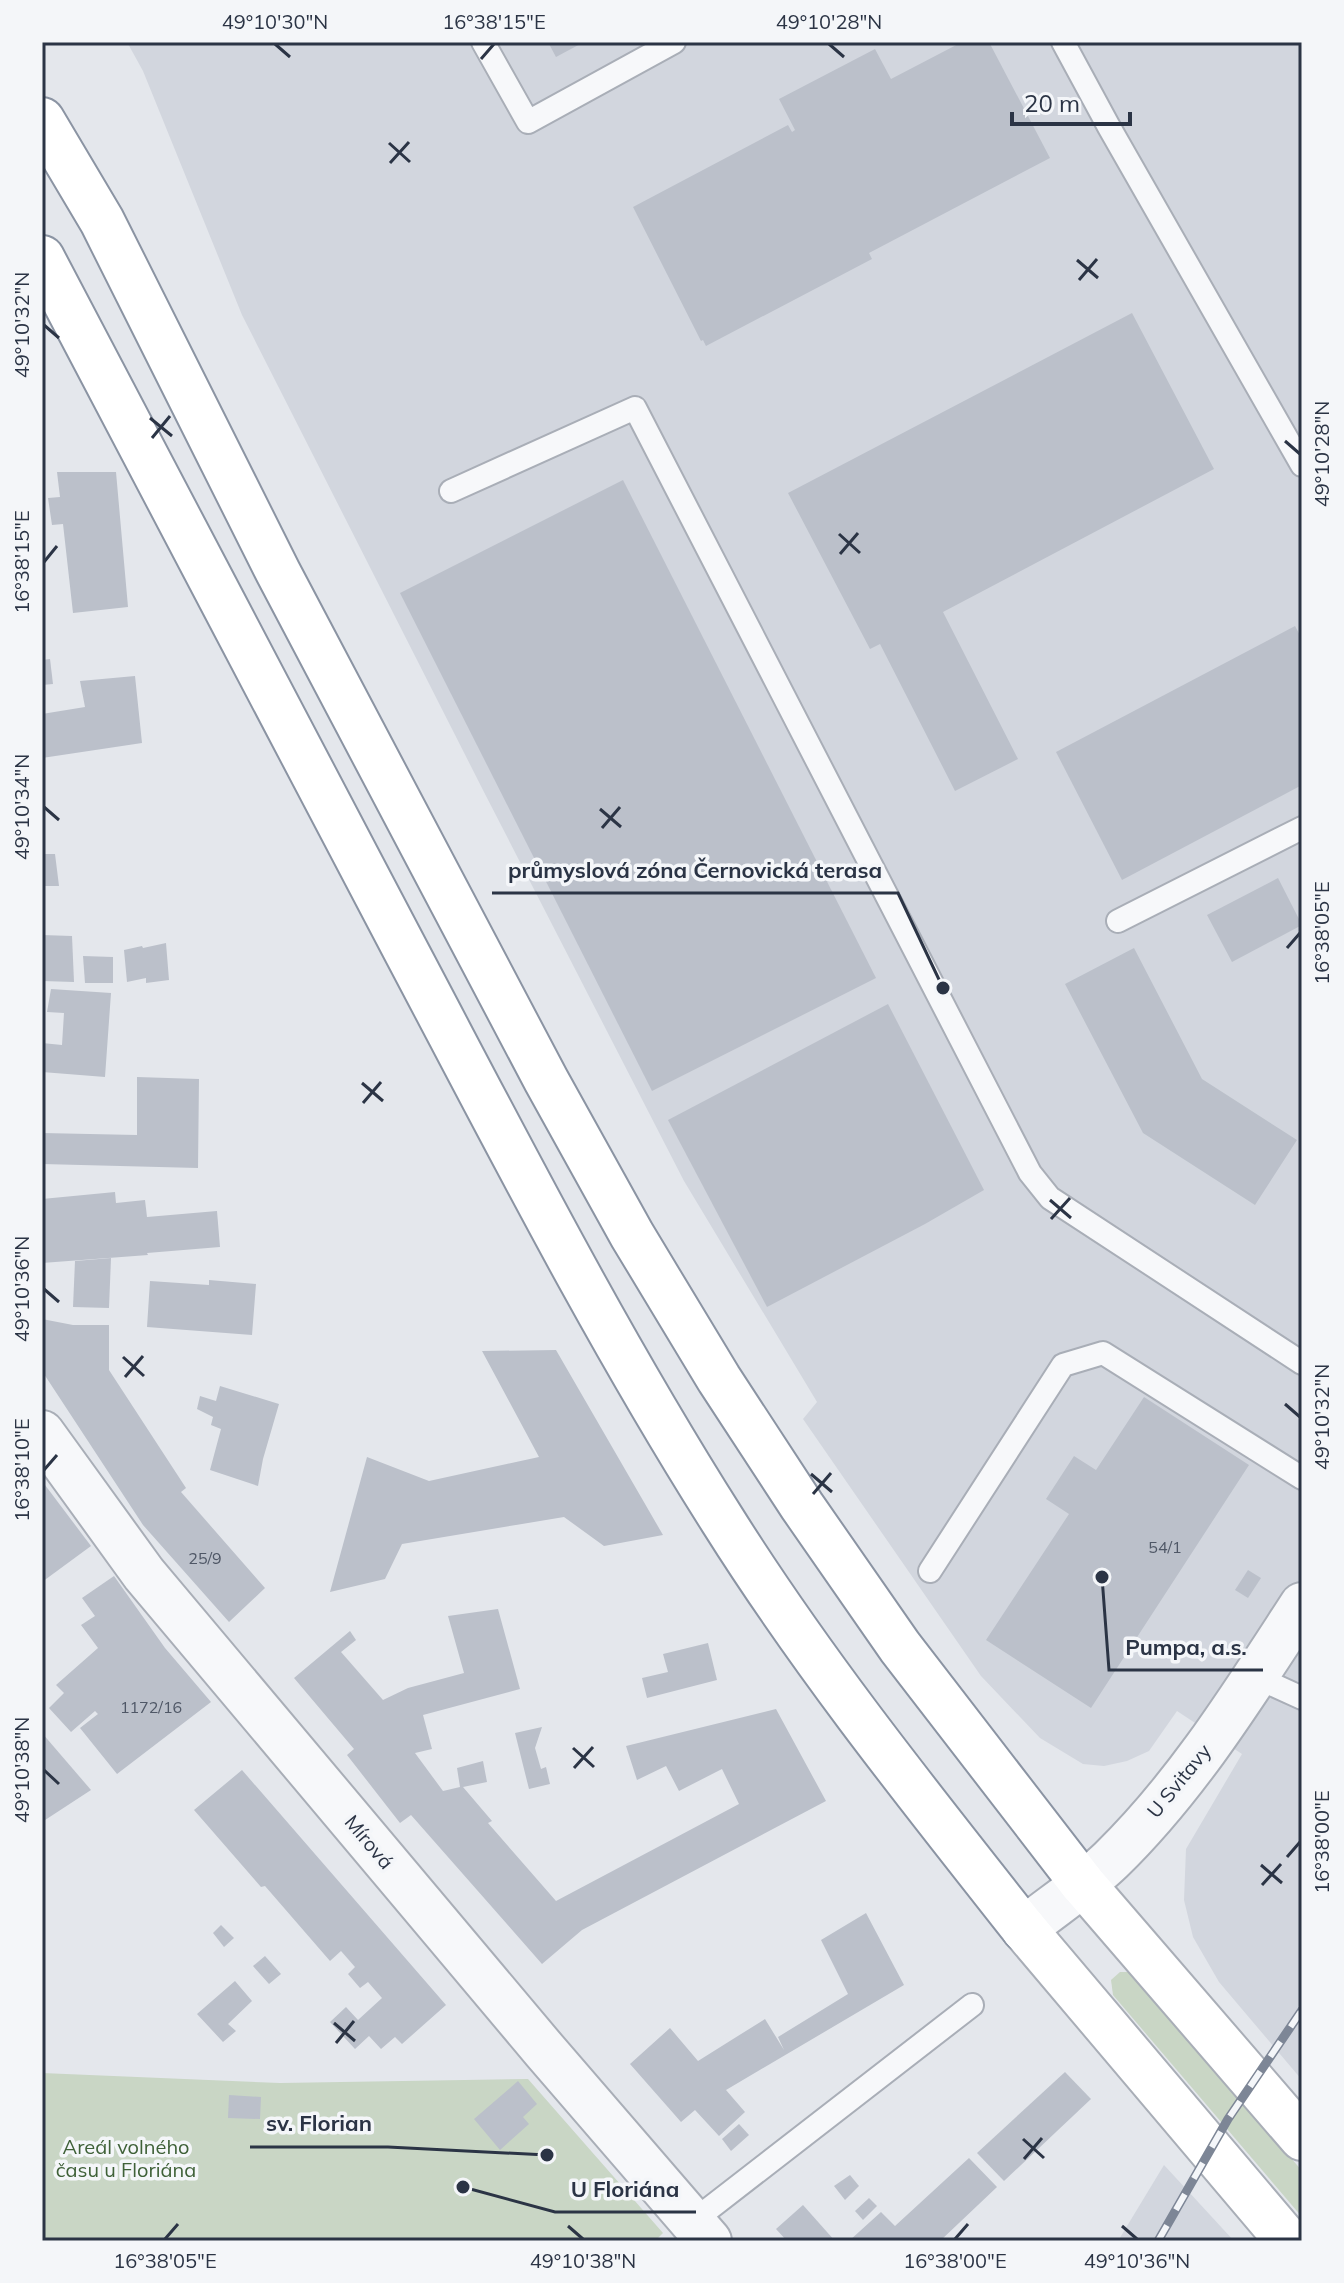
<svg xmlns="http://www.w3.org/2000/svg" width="1344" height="2283" viewBox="0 0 1344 2283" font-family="Mulish,sans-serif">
	<rect width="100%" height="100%" fill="#e4e7ec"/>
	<g fill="#d2d6de">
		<polygon points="127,42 1302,42 1302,2080 1219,1982 1193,1937 1184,1900 1186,1849 1242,1754 1177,1711 1149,1751 1127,1761 1104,1766 1083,1764 1040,1738 981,1676 803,1419 817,1402 684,1181 485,794 242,315 143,71"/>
		<polygon points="1164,2165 1234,2241 1118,2241"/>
	</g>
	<g fill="#c9d6c5">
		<polygon points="1120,1972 1132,1972 1139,1978 1302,2171 1302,2217 1113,1995 1111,1980"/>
		<polygon points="42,2073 280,2083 528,2079 663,2233 655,2241 42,2241"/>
	</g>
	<g fill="#bbc0ca">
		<polygon points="548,42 584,42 556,57"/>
		<polygon points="962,42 989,42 1050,158 869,253 872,259 706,346 703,340 701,341 633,207 788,125 792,132 795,130 779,99 875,49 891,79"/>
		<polygon points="1132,313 1214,469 943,612 1018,759 955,791 880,644 870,649 788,493"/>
		<polygon points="57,472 116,472 128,607 73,613 63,524 52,525 48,498 60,497"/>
		<polygon points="623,480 876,978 652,1091 400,593"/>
		<polygon points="1295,626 1302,639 1302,785 1122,880 1056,752"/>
		<polygon points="50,659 53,684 42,685 42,660"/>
		<polygon points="135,676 142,743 42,758 42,714 85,707 80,681"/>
		<polygon points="42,854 55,854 59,886 42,886"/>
		<polygon points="1278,878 1302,925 1232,962 1207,915"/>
		<polygon points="42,935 72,936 74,982 42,981"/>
		<polygon points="166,943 169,980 146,983 146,978 127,982 124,950 142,946 143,948"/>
		<polygon points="1134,948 1202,1079 1297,1140 1255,1205 1143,1133 1065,984"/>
		<polygon points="83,956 113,957 113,983 85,983"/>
		<polygon points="51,989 111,993 105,1077 42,1072 42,1043 62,1045 64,1013 47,1012"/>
		<polygon points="888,1004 984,1190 925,1224 767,1307 668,1120"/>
		<polygon points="137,1077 199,1079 198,1168 42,1164 42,1133 137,1135"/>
		<polygon points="115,1192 116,1203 145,1200 147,1217 217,1211 220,1247 147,1253 148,1255 42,1263 42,1199"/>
		<polygon points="111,1258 109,1308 73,1307 75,1261"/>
		<polygon points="209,1280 256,1284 252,1335 147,1327 150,1281 209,1285"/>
		<polygon points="42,1319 73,1325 109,1325 109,1370 186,1488 181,1492 265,1588 229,1622 143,1525 42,1371"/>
		<polygon points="556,1350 663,1535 604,1546 564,1517 402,1544 385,1579 330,1592 367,1457 429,1481 539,1457 482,1351"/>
		<polygon points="220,1386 279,1404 263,1459 258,1486 210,1470 221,1429 211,1425 213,1417 197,1409 200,1396 216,1401"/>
		<polygon points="1144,1397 1249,1465 1091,1708 986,1640 1069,1514 1046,1499 1074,1456 1096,1470"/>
		<polygon points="42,1481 91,1546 42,1582"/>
		<polygon points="1248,1570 1261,1578 1248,1598 1235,1590"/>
		<polygon points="114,1576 165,1648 211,1702 117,1774 80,1728 98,1714 95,1711 71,1732 49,1708 64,1693 56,1685 98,1648 81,1625 95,1616 82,1598"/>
		<polygon points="498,1609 520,1689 423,1715 432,1749 415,1753 443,1791 460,1787 457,1768 483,1761 487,1782 463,1787 492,1821 488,1823 556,1901 739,1804 722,1769 679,1791 666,1766 637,1780 626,1746 776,1709 826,1801 582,1930 542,1964 411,1815 400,1823 347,1755 354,1749 294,1678 350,1631 356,1640 341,1652 383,1700 408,1688 464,1673 448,1616"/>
		<polygon points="708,1643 717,1680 647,1698 642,1678 668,1672 663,1654"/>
		<polygon points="542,1727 535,1748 541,1769 546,1767 550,1784 529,1789 515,1733"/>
		<polygon points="42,1733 91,1790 42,1822"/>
		<polygon points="242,1770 446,2005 402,2044 395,2037 381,2049 369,2036 355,2049 330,2022 346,2007 358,2020 382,1998 368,1982 360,1988 348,1974 355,1967 341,1951 330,1961 265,1886 261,1887 194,1810"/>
		<polygon points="866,1913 904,1985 726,2090 745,2112 719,2136 695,2110 681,2122 630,2064 670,2028 698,2061 765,2019 784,2050 778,2037 848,1994 821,1940"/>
		<polygon points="221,1925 234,1938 224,1947 213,1933"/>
		<polygon points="265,1956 281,1974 269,1984 253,1966"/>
		<polygon points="235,1981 252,2001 228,2024 236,2031 223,2042 197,2014"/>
		<polygon points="1065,2072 1091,2099 1004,2181 977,2153"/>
		<polygon points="518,2081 537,2104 523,2117 529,2124 500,2150 474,2119"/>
		<polygon points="229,2095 261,2097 260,2119 228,2118"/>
		<polygon points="739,2124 749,2135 731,2151 722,2139"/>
		<polygon points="969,2158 997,2187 940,2241 849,2241 881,2212 895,2226"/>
		<polygon points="850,2175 859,2186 845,2200 834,2186"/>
		<polygon points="869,2198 877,2206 863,2220 855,2211"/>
		<polygon points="803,2205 835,2241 787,2241 776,2229"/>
	</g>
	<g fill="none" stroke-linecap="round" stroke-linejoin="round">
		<defs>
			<g id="service">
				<polyline points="483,42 528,122 674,42"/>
				<polyline points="1063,42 1109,127 1302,465"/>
				<polyline points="451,491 635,408 1030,1173 1050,1198 1302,1363"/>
				<polyline points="1118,921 1302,828"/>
				<polyline points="930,1571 1063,1365 1103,1353 1302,1478"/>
				<polyline points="1256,1677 1302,1698"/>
				<polyline points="692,2222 972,2005"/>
			</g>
			<g id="minor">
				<polyline points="42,1433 144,1574 545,2051 709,2241"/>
				<path d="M1024,1929C1053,1906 1085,1885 1111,1860C1187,1786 1244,1694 1302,1605"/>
			</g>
			<g id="secondary">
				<polyline points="1082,1883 1302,2138"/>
				<polyline points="1024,1929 1288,2241"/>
			</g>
			<g id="trunk">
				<polyline points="42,120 102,221 278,572 546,1080 632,1235 719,1379 802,1506 900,1647 1082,1883"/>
				<path d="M42,258C163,488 284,719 405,949C507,1142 606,1337 723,1521C813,1664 919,1796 1024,1929"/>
			</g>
		</defs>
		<use href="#service" stroke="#a9aeb7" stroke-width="26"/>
		<use href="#minor" stroke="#a9aeb7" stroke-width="48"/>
		<use href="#secondary" stroke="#a9aeb7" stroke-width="48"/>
		<use href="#trunk" stroke="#8b94a3" stroke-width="48"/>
		<use href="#service" stroke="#f7f8fa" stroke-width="22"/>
		<use href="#minor" stroke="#f7f8fa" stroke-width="44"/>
		<use href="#secondary" stroke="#fff" stroke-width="44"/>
		<use href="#trunk" stroke="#fff" stroke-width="44"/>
		<defs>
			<polyline id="rail" points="1158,2241 1228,2119 1302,2010"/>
		</defs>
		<use href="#rail" stroke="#7d8696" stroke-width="9"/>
		<use href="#rail" stroke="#f4f6f9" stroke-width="6" stroke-dasharray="18" stroke-linecap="butt"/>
	</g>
	<path fill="none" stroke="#2b3445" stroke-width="3" d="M275,44L290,57M829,44L844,57M481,59L494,44M389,143L410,162M390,163L409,142M1077,260L1098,278M1079,280L1097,259M44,325L59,338M150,418L172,436M152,438L170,416M1285,441L1300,454M839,534L860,553M840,554L858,533M44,562L57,546M44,807L59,820M600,809L621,827M602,828L620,807M1287,948L1300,933M362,1083L383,1101M363,1103L381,1082M1050,1200L1071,1218M1051,1219L1070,1198M44,1289L59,1302M123,1357L144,1376M125,1377L143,1356M1285,1404L1300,1417M44,1470L57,1455M811,1474L832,1492M813,1494L831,1473M573,1748L594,1767M574,1768L593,1747M44,1770L59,1784M1287,1857L1300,1842M1261,1865L1282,1883M1262,1885L1281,1864M334,2023L355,2041M336,2043L354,2021M1023,2139L1044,2158M1024,2159L1042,2138M568,2226L583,2239M1122,2226L1137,2239M165,2239L178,2224M955,2239L968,2224"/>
	<g text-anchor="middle" stroke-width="7" stroke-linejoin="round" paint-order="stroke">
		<g font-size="16" fill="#4f5766">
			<text x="1165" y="1553">54/1</text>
			<text x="205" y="1564">25/9</text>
			<text x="151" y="1713">1172/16</text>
		</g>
		<g font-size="20" fill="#2b3445" stroke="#f4f6f9">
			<text transform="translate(1179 1781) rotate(-51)" y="7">U Svitavy</text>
			<text transform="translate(369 1842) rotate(50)" y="7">Mírová</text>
		</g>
		<g font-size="20" fill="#3f6138" stroke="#f4f6f9">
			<text x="126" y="2154">Areál volného<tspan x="126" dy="23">času u Floriána</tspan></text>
		</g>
	</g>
	<path fill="none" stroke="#2b3445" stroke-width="3" d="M943 988L898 893H492M1102 1577L1109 1670H1263M547 2155L388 2147H250M463 2187L555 2212H696"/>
	<g fill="#2b3445" stroke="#f4f6f9" stroke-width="3">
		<circle cx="943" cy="988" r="8"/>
		<circle cx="1102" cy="1577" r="8"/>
		<circle cx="547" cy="2155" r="8"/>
		<circle cx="463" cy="2187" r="8"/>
	</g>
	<g font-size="22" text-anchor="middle" font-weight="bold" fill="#2b3445" stroke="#f4f6f9" stroke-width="7" stroke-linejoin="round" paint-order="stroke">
		<text x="695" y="878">průmyslová zóna Černovická terasa</text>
		<text x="1186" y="1655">Pumpa, a.s.</text>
		<text x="319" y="2131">sv. Florian</text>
		<text x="625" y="2197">U Floriána</text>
	</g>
	<rect width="1344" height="2283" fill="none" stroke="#f4f6f9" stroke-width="88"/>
	<path d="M1012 112v12h118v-12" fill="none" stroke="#2b3445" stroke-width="4"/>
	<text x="1024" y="112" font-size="24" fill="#2b3445" stroke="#f4f6f9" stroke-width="6" paint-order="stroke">20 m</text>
	<rect x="44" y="44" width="1256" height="2195" fill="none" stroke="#2b3445" stroke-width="3"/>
	<g font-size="20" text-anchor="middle" fill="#2b3445">
		<text x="275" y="29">49°10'30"N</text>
		<text x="494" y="29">16°38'15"E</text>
		<text x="829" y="29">49°10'28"N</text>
		<text transform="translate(22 325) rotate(-90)" y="7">49°10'32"N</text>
		<text transform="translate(1322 454) rotate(-90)" y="7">49°10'28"N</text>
		<text transform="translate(22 562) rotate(-90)" y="7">16°38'15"E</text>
		<text transform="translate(22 807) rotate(-90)" y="7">49°10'34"N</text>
		<text transform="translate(1322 933) rotate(-90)" y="7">16°38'05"E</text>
		<text transform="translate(22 1289) rotate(-90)" y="7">49°10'36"N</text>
		<text transform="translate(1322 1417) rotate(-90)" y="7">49°10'32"N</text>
		<text transform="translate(22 1470) rotate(-90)" y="7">16°38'10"E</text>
		<text transform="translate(22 1770) rotate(-90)" y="7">49°10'38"N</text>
		<text transform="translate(1322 1842) rotate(-90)" y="7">16°38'00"E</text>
		<text x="165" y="2268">16°38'05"E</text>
		<text x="583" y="2268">49°10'38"N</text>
		<text x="955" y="2268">16°38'00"E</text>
		<text x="1137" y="2268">49°10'36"N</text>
	</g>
</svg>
